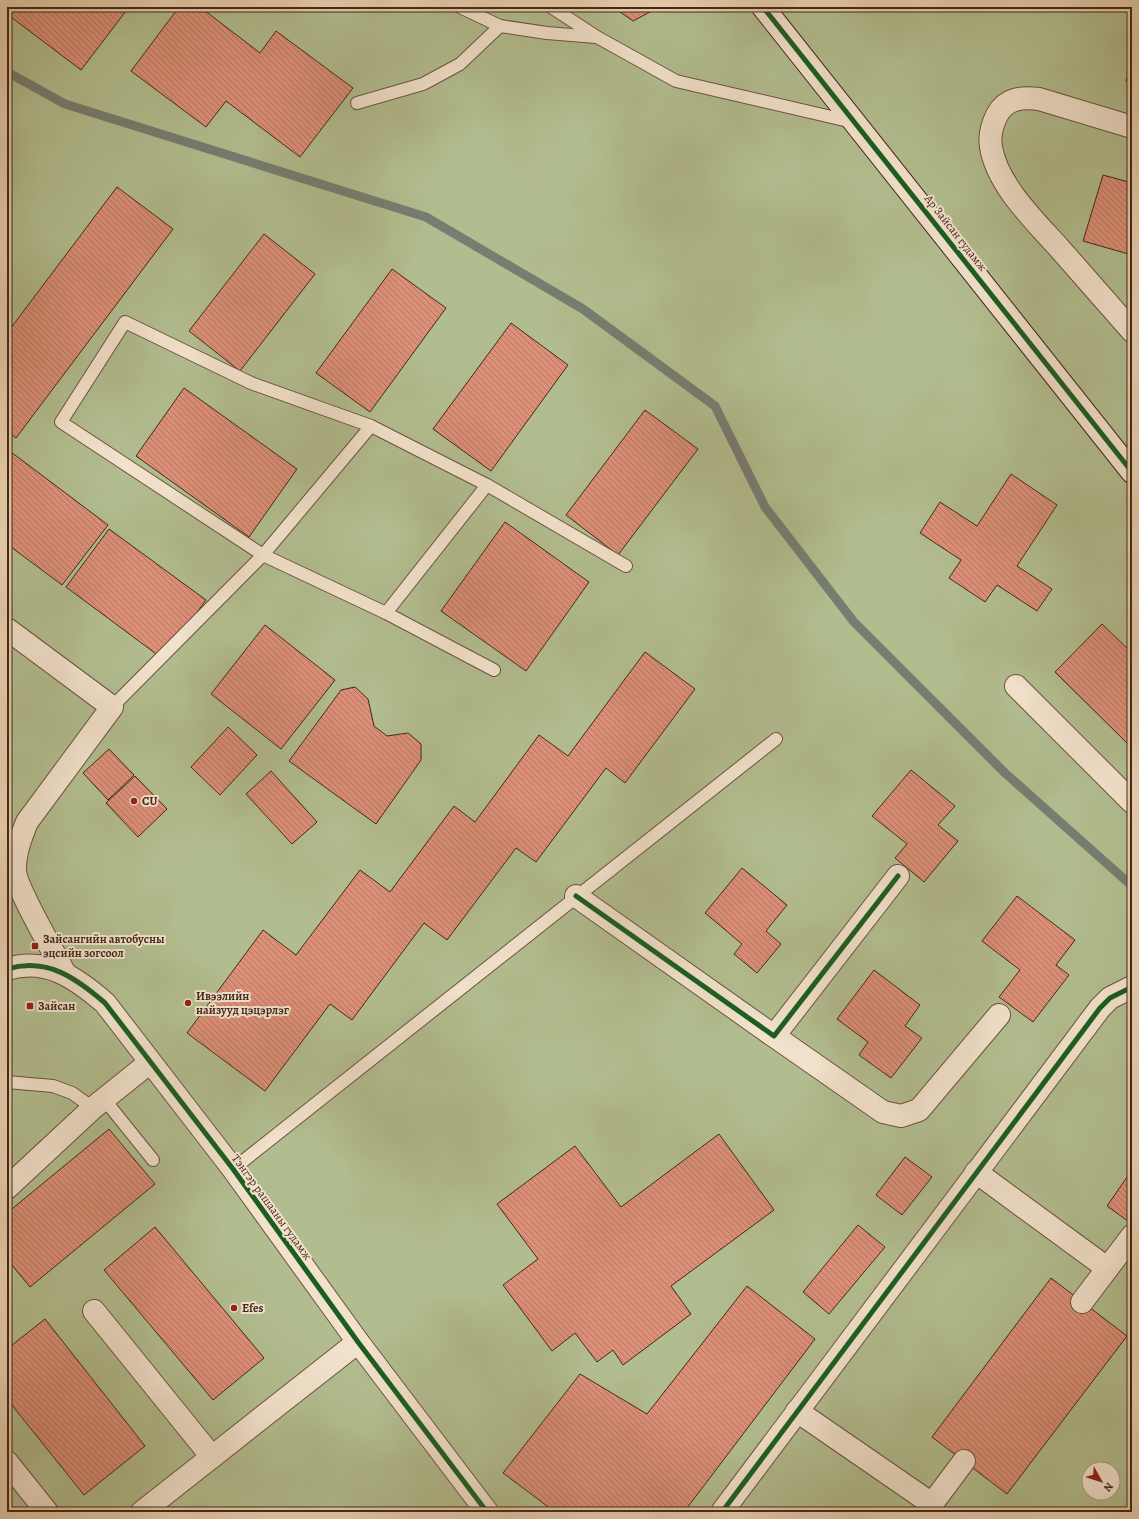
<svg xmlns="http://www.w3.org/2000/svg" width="1139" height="1519" viewBox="0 0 1139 1519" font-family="Alegreya,serif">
	<defs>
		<pattern id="building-back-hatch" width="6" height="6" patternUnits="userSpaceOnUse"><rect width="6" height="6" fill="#dd9078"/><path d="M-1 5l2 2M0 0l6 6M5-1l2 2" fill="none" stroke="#b57662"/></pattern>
	</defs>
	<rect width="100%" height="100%" fill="#ebd2b0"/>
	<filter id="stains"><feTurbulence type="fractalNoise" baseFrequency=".005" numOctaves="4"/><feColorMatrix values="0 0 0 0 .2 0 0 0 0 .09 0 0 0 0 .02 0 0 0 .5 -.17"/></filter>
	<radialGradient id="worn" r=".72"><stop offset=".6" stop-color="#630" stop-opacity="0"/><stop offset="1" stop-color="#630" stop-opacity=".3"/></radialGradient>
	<path fill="#b2bd8f" stroke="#7a7255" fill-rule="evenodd" d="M7,7H1132V1512H7ZM1089,1469H1113V1493H1089Z"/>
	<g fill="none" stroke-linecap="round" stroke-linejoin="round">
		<polyline stroke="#767e71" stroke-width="9" points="7,72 65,104 426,217 583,309 715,406 765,507 854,622 1005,773 1132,886"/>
	</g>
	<g fill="url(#building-back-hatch)" stroke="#43271b">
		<polygon points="7,7 129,7 81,70 7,14"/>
		<polygon points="179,7 200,7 260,53 276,31 353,88 300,157 226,101 206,127 131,71"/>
		<polygon points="613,7 659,7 633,21"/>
		<polygon points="1132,63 1132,82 1126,81"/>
		<polygon points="1103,175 1132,183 1132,255 1083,241"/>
		<polygon points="117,187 173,229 16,438 7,431 7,333"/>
		<polygon points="264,234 315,274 240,371 189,331"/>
		<polygon points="392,269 446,308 370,412 316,373"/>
		<polygon points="511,323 568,365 491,471 433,429"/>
		<polygon points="184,388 297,469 249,537 136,456"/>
		<polygon points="645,410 698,449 618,555 566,515"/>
		<polygon points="7,449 108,525 62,585 7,544"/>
		<polygon points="1011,474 1057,505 1017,566 1052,589 1037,611 997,585 985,602 949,578 961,560 920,533 940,502 977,526"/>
		<polygon points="505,522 589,582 526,671 441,611"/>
		<polygon points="109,529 206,600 163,659 66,587"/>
		<polygon points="1102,624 1132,653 1132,748 1055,672"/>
		<polygon points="265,625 335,680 281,749 211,694"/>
		<polygon points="645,652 695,689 625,783 606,768 536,862 516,848 447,940 424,923 352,1020 330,1004 265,1091 187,1033 263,930 296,955 360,870 390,892 454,806 475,822 539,735 568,756"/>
		<polygon points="355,687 368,699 374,726 387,736 408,733 421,744 421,760 376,824 289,761 341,690"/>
		<polygon points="228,727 257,755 220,795 191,767"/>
		<polygon points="109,749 134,775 108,800 83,773"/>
		<polygon points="911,770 955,806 938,825 958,841 924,882 895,858 907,844 872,816"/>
		<polygon points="271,771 317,822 292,844 246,794"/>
		<polygon points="135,776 167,809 138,837 106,803"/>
		<polygon points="742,868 787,905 766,931 781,944 757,973 734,954 742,944 705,913"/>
		<polygon points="1017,896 1075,940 1056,965 1069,975 1033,1022 999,997 1020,970 982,941"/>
		<polygon points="874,970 920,1005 905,1026 922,1038 891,1078 859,1055 868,1042 837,1019"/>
		<polygon points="109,1129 155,1184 30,1287 7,1259 7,1213"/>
		<polygon points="719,1134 774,1210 671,1286 691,1314 623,1365 613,1350 597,1362 575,1333 552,1351 503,1285 538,1259 497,1204 575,1146 621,1207"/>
		<polygon points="905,1157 932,1177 902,1215 876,1195"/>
		<polygon points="1132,1170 1132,1224 1107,1206"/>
		<polygon points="858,1225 885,1247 829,1314 803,1292"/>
		<polygon points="155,1227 264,1358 213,1400 104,1270"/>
		<polygon points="1051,1278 1127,1336 1007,1494 932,1437"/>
		<polygon points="747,1286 815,1339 684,1512 555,1512 503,1473 580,1374 647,1414"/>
		<polygon points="45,1319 145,1446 84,1495 7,1399 7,1349"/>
	</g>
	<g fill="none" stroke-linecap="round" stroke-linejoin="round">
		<defs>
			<g id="lane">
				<polyline points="460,7 500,26 547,33 596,37"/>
				<polyline points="551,7 597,37 676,81 853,122"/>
				<polyline points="357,103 423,84 460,64 500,26"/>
				<polyline points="371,426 251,383 125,322 61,422 263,555 386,613 494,670"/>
				<polyline points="386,613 487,485"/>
				<polyline points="112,707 263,555 371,426 487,485 626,566"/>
				<polyline points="7,1082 53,1086 72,1093 93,1108"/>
				<polyline points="104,1099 153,1160"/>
				<polyline points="233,1169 776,739"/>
			</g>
			<g id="street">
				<path d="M1132,127L1039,99C1022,97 1006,98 997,115C992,125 989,135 991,147C997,185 1035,221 1060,249C1084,276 1108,304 1132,331"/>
				<path d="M7,629L112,707L27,822C21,837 15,852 15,869C14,885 55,954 64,972"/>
				<polyline points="1016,686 1132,802"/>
				<polyline points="576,896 774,1036 898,876"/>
				<path d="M7,969C47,957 76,978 105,1003L233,1169L358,1342L487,1512"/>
				<polyline points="774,1036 883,1112 901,1116 919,1110 999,1015"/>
				<polyline points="976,1172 1107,1268"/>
				<polyline points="7,1188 93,1108 149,1063"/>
				<polyline points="1082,1302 1132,1236"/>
				<polyline points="94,1311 212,1457"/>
				<polyline points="797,1411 932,1504"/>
				<polyline points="7,1462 47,1512"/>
				<polyline points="142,1512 358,1342"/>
				<polyline points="722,1512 1100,1008 1110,998 1132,987"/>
				<polyline points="926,1512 964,1461"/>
			</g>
			<polyline id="secondary" points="763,7 1132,472"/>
		</defs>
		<use href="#lane" stroke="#6d5240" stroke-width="14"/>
		<use href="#street" stroke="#6d5240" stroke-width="24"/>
		<use href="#secondary" stroke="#43271b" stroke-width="24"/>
		<use href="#lane" stroke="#f2e2cc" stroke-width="12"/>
		<use href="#street" stroke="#f2e2cc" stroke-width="22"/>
		<use href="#secondary" stroke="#f2e2cc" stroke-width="22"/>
		<defs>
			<g id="cycleway">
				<polyline points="763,7 1132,472"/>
				<polyline points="576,896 774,1036 898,876"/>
				<path d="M7,969C47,957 76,978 105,1003L233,1169L358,1342L487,1512"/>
				<polyline points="722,1512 1100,1008 1110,998 1132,987"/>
			</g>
		</defs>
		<use href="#cycleway" stroke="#f2e2cc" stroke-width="8"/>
		<use href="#cycleway" stroke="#1b5e20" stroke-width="5"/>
	</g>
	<g fill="#8f2418" stroke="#f2e2cc" stroke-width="1.5">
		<circle cx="134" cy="801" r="4"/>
		<rect x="31" y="942" width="8" height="8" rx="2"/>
		<circle cx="188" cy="1003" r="4"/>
		<rect x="26" y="1002" width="8" height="8" rx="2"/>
		<circle cx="234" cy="1308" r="4"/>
	</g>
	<g text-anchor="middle" stroke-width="4" stroke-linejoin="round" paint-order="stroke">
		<g font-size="12" fill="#43271b" stroke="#f2e2cc">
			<text transform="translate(956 233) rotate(52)" y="4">Ар Зайсан гудамж</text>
			<text transform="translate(272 1207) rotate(54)" y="4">Тэнгэр рашааны гудамж</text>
		</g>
		<g font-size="12" font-weight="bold" fill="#43271b" stroke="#f2e2cc" text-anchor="start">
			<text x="142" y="805">CU</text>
			<text x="43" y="943">Зайсангийн автобусны<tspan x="43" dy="14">эцсийн зогсоол</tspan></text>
			<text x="196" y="1000">Ивээлийн<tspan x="196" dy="14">найзууд цэцэрлэг</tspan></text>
			<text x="38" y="1010">Зайсан</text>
			<text x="242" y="1312">Efes</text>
		</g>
	</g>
	<rect width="1139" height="1519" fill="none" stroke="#ebd2b0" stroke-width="24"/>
	<rect x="8" y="8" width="1123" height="1503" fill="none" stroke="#43271b" stroke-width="2"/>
	<rect x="12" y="12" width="1115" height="1495" fill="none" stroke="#43271b"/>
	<g transform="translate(1101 1481) rotate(129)"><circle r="19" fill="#f2e2cc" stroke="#ac9785"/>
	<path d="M0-3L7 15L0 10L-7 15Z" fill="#8f2418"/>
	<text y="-6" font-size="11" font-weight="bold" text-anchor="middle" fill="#43271b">N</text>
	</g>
	<rect width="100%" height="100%" filter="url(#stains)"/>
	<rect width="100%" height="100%" fill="url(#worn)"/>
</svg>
